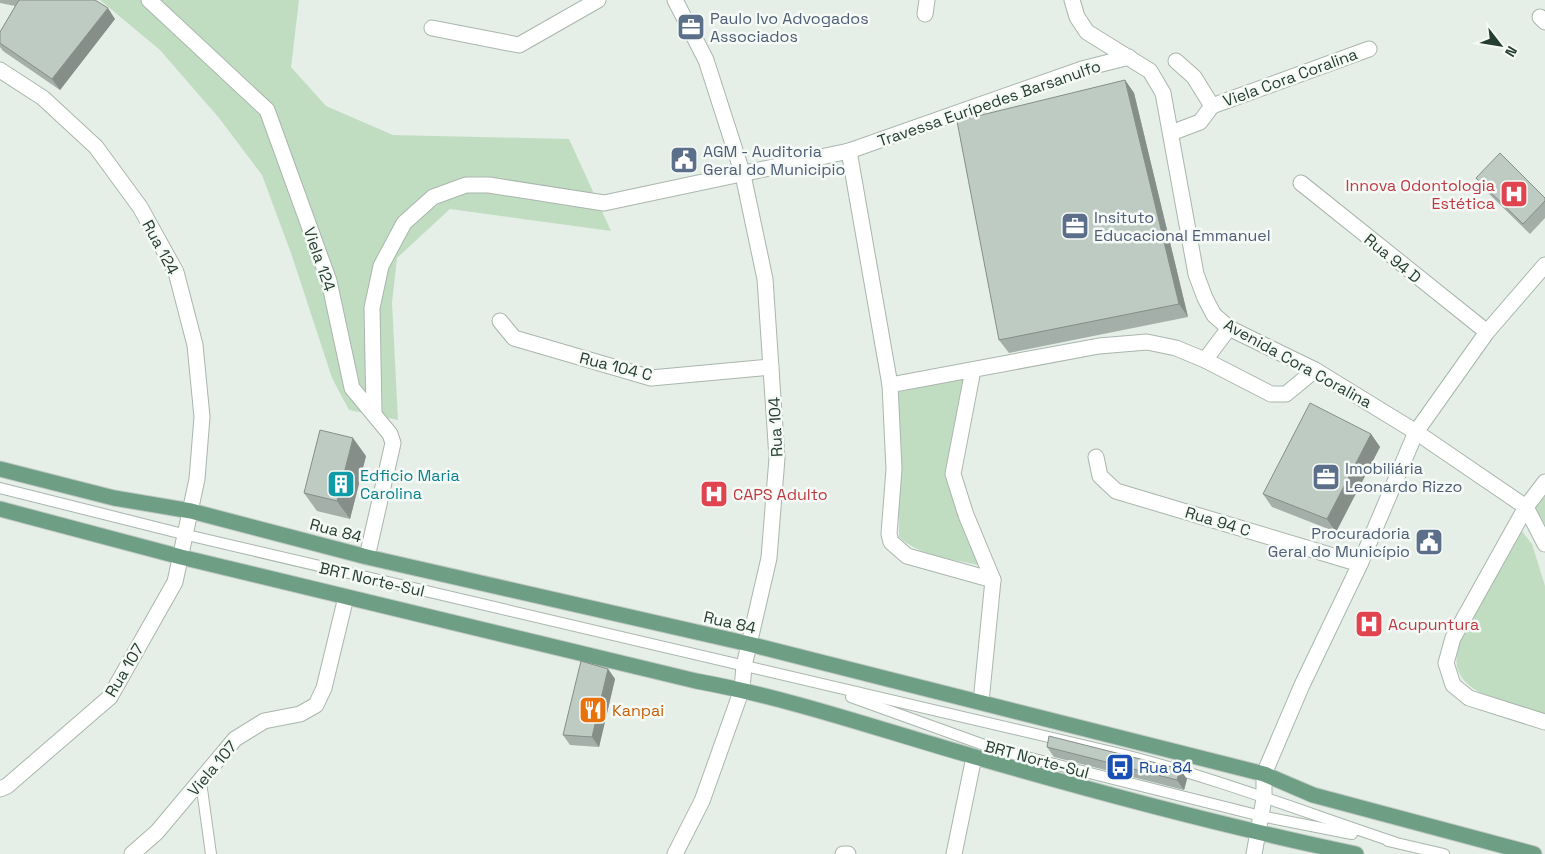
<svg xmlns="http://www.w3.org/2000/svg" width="1545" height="854" viewBox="0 0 1545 854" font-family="'Space Grotesk',sans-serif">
	<rect width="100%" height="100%" fill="#e6eee8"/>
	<g fill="#c1ddc1">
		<polygon points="100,0 299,0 291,67 326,106 393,135 569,139 611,231 450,209 397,258 392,303 398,420 349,410 332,378 292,256 262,175 219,118 160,50"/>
		<path d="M965,377L945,476L982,566C954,559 921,557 899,537V392Z"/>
		<polygon points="1545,494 1545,532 1530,513"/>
		<path d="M1521,530L1532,544L1545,586V714C1519,706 1465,698 1457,667C1455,655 1459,643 1462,632Z"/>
	</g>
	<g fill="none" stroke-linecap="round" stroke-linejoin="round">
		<defs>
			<g id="service">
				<path d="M0,488L187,535L1125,755C1216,778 1304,812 1394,842"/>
				<polyline points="851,697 998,750 1261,816 1352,834"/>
				<polyline points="201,782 211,854"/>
				<polyline points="1388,841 1444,854"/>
			</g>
			<g id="minor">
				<polyline points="149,0 267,110 329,281 352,388 390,434 393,443 367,557"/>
				<polyline points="925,14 927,0"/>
				<polyline points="1540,17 1545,22"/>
				<polyline points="432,28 519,45 598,0"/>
				<polyline points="0,70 43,98 96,147 140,207 176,272 195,345 202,417 197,479 175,582 110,697 7,786 0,789"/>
				<polyline points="1212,106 1369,49"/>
				<polyline points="1171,133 1200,122 1212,106 1194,77 1176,61"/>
				<polyline points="849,151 890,385 894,469 889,534 891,542 907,556 993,580"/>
				<polyline points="1301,183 1487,332"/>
				<polyline points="500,321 514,338 651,378 771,367"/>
				<polyline points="1205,360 1229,328"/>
				<polyline points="973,370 953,474 966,515 993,580 981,702"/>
				<polyline points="890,385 1099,346 1147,342 1176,348 1205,360 1271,394 1286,394 1315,370"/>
				<polyline points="374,414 372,308 381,266 404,223 433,197 466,185 489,185 604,203 849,151 1082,69 1129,57"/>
				<polyline points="1096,457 1100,476 1116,491 1360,564"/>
				<polyline points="1545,482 1526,507 1453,638 1446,663 1453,685 1469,698 1545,722"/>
				<polyline points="132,854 157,832 235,739 264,721 300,714 316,705 324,688 346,597"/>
				<polyline points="843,854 848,854"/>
				<polyline points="954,854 974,757"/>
			</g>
			<g id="tertiary">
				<polyline points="1072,0 1077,17 1087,32 1150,71 1163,93 1196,274 1205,298 1214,315 1229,328 1315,370 1416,432 1526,507 1545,544"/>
				<polyline points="675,854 702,801 742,689 744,666 769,558 777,458 765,279 743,175 706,60 675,0"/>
			</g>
			<polyline id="secondary" points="1254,854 1264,799 1264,774 1302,685 1360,564 1416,432 1487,332 1545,265"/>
			<g id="primary">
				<polyline points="0,469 114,498 191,511 367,557 749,644 1264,774 1313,795 1534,854"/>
				<path d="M0,509L181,557L696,681C790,698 881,730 972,756C1099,793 1227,827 1356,854"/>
			</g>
		</defs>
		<use href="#service" stroke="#a9b6ad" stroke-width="12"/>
		<use href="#minor" stroke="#a9b6ad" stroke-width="17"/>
		<use href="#tertiary" stroke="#a9b6ad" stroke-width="17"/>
		<use href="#secondary" stroke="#a5b8ad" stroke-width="17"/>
		<use href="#primary" stroke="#c2c9c5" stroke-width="17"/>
		<use href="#service" stroke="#fff" stroke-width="10"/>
		<use href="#minor" stroke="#fff" stroke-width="15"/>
		<use href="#tertiary" stroke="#fff" stroke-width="15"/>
		<use href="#secondary" stroke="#fff" stroke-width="15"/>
		<use href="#primary" stroke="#6e9f85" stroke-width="15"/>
	</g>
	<g fill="#a3afa8">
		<polygon points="0,0 95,0 115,19 60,90 3,51 0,47 0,32 15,6 0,3"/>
		<polygon points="1125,80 1134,93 1188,317 1009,353 999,340"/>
		<polygon points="1476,178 1545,198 1545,218 1530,234 1483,188"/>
		<polygon points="1371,434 1380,447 1336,532 1272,507 1263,494"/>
		<polygon points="366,456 350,519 317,511 304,493"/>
		<polygon points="608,669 615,679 599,747 570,745 563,735"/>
		<polygon points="1047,747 1187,779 1184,790 1054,757"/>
	</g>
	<g fill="#858e88">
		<polygon points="108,8 115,19 60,90 52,79"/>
		<polygon points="1125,80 1134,93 1188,317 1179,304"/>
		<polygon points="1371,434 1380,447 1336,532 1327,519"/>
		<polygon points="353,438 366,456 350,519 337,501"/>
		<polygon points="608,669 615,679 599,747 592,737"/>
		<polygon points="1180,769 1187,779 1184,790 1177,780"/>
	</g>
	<g fill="#becbc3" stroke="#858e88">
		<polygon points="19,0 95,0 108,8 52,79 0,43 0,32"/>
		<polygon points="1125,80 1179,304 999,340 957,121"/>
		<polygon points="1500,153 1545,198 1545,201 1523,224 1476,178"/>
		<polygon points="1310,403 1371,434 1327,519 1263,494"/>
		<polygon points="320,430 353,438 337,501 304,493"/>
		<polygon points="581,661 608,669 592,737 563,735"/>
		<polygon points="1049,736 1180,769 1177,780 1047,747"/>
	</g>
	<defs>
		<symbol id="office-square" viewBox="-11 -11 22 22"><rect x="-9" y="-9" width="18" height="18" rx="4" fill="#5c6f8a" stroke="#f6faf7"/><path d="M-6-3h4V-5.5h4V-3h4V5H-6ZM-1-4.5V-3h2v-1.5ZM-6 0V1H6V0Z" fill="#fff"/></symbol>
		<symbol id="civic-square" viewBox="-11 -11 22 22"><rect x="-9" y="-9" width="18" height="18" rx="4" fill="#5c6f8a" stroke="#f6faf7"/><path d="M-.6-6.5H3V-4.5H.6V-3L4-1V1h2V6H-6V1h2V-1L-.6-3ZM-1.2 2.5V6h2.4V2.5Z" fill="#fff"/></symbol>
		<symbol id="hospital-square" viewBox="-11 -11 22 22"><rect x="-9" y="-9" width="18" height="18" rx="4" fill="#e0444e" stroke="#f6faf7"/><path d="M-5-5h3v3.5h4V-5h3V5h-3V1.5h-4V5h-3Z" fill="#fff"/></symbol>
		<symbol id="building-square" viewBox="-11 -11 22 22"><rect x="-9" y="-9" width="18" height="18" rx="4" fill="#0f9aa8" stroke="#f6faf7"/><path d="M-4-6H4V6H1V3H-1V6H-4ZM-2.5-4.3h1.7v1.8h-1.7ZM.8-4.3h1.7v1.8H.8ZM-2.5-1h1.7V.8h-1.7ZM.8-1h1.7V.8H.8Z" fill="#fff"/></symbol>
		<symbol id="restaurant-square" viewBox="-11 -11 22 22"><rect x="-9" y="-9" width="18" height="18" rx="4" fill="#e8710a" stroke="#f6faf7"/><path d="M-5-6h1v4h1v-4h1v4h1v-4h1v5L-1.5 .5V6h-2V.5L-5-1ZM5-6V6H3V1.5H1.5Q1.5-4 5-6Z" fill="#fff"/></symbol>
		<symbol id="bus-square" viewBox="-11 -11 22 22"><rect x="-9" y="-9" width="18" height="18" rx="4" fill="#1a4fb4" stroke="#f6faf7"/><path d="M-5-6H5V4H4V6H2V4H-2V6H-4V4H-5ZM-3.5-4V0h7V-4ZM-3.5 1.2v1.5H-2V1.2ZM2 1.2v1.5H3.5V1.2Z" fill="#fff"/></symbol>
	</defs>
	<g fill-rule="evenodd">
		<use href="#office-square" x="675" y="11" width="32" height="32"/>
		<use href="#civic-square" x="668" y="144" width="32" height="32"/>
		<use href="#hospital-square" x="1498" y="178" width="32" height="32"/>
		<use href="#office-square" x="1059" y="210" width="32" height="32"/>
		<use href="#office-square" x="1310" y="461" width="32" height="32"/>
		<use href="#building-square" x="325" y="468" width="32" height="32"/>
		<use href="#hospital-square" x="698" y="478" width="32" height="32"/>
		<use href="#civic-square" x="1413" y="526" width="32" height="32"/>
		<use href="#hospital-square" x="1353" y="608" width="32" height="32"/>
		<use href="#restaurant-square" x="577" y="694" width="32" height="32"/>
		<use href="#bus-square" x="1104" y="751" width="32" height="32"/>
	</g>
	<g text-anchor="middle" stroke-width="5" stroke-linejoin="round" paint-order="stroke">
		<g font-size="16" fill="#4e5e75" stroke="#f6faf7" text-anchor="start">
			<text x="710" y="24">Paulo Ivo Advogados<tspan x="710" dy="18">Associados</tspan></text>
			<text x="703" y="157">AGM - Auditoria<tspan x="703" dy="18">Geral do Municipio</tspan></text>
			<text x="1094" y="223">Insituto<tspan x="1094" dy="18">Educacional Emmanuel</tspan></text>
			<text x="1345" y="474">Imobiliária<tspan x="1345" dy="18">Leonardo Rizzo</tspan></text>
			<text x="1410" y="539" text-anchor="end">Procuradoria<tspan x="1410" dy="18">Geral do Município</tspan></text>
		</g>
		<g font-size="16" fill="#263e31" stroke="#f6faf7">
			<text transform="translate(1290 77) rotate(-20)" y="6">Viela Cora Coralina</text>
			<text transform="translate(989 103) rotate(-19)" y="6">Travessa Eurípedes Barsanulfo</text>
			<text transform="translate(161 247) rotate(62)" y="6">Rua 124</text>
			<text transform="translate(1393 258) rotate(39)" y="6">Rua 94 D</text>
			<text transform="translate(320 259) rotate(71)" y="6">Viela 124</text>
			<text transform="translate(1298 363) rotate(29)" y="6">Avenida Cora Coralina</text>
			<text transform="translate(616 366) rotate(14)" y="6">Rua 104 C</text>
			<text transform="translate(775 427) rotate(-93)" y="6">Rua 104</text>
			<text transform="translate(1218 521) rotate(17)" y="6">Rua 94 C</text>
			<text transform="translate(336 530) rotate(15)" y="6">Rua 84</text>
			<text transform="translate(372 579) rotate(13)" y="6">BRT Norte-Sul</text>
			<text transform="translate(730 622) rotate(13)" y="6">Rua 84</text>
			<text transform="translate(124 670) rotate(-59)" y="6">Rua 107</text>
			<text transform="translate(1037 759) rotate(15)" y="6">BRT Norte-Sul</text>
			<text transform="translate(212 768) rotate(-50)" y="6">Viela 107</text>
		</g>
		<g font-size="16" fill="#be3a42" stroke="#f6faf7" text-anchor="start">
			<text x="1495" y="191" text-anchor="end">Innova Odontologia<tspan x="1495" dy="18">Estética</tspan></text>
			<text x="733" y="500">CAPS Adulto</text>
			<text x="1388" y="630">Acupuntura</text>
		</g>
		<g font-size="16" fill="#0d838f" stroke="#f6faf7" text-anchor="start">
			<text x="360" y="481">Edficio Maria<tspan x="360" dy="18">Carolina</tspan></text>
		</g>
		<g font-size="16" fill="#c56008" stroke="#f6faf7" text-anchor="start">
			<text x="612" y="716">Kanpai</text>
		</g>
		<g font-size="16" fill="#164399" stroke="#f6faf7" text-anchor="start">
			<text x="1139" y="773">Rua 84</text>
		</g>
	</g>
	<g transform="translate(1500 45) rotate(121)" stroke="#f6faf7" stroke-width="4" paint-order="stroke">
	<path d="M0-4L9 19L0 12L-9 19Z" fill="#263e31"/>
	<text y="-8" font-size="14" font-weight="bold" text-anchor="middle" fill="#263e31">N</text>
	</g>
</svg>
